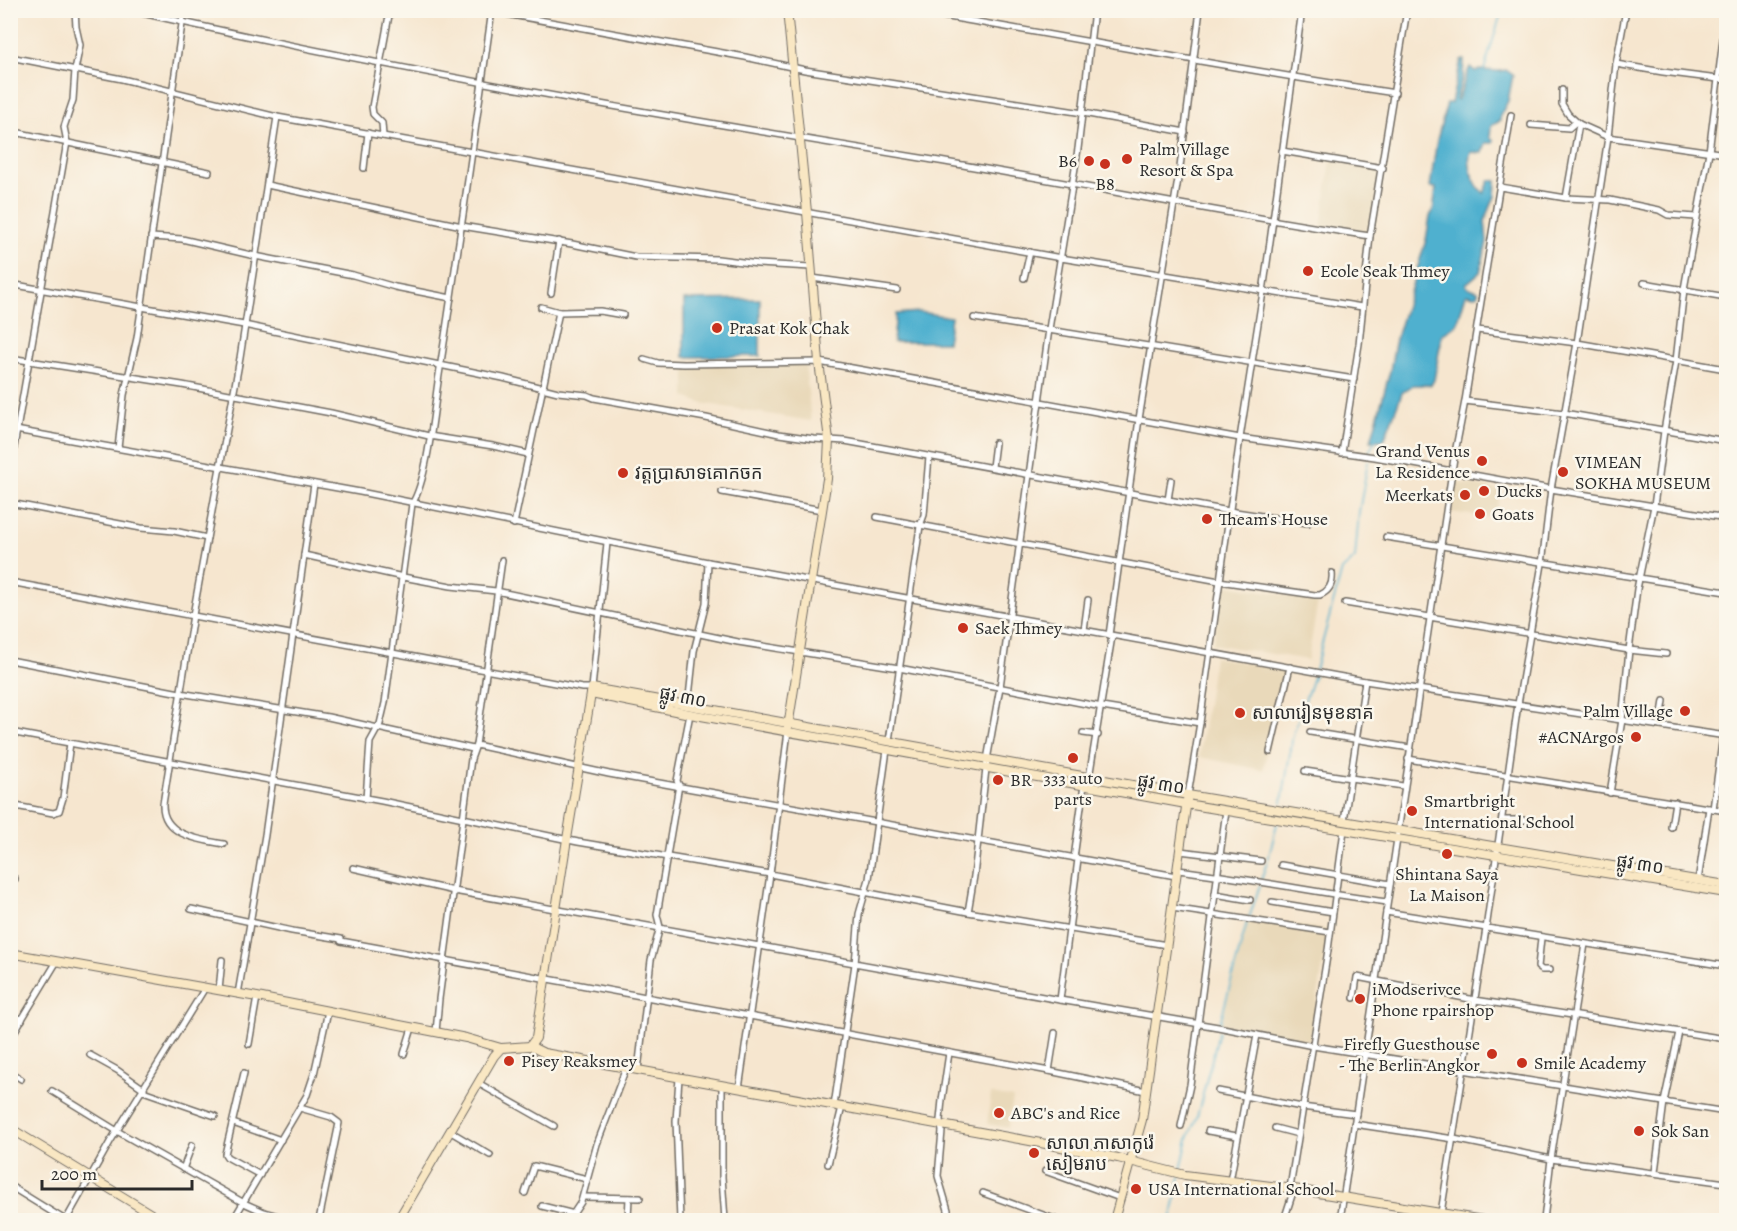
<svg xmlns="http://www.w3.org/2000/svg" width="1737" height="1231" viewBox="0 0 1737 1231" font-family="Alegreya,'Noto Sans Khmer',serif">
	<rect width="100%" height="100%" fill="#fbf7ec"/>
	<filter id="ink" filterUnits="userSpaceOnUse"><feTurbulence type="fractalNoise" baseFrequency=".0167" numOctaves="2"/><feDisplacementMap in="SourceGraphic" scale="12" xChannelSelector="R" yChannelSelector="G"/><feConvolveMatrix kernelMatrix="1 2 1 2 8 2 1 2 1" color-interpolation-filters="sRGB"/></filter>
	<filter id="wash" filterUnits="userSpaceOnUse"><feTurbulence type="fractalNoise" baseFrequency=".008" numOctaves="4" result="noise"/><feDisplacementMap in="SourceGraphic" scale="24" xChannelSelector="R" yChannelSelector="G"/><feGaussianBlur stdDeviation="1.35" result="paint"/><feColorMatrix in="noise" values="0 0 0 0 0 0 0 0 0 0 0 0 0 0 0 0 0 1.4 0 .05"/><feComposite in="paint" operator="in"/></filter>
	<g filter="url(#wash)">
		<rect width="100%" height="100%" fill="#f6e6cf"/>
		<g fill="#e9d9ba">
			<polygon points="1331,161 1381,169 1370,234 1321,227"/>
			<polygon points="805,362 811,421 701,403 685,397 685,366"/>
			<polygon points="1455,482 1500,490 1496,519 1451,512"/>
			<polygon points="1222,584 1318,601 1308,660 1213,644"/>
			<polygon points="1214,657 1285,670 1263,770 1199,757"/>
			<polygon points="1247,918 1329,930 1310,1041 1221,1025"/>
			<polygon points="991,1094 1013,1098 1008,1128 987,1124"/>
		</g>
		<g fill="#50b0cf" stroke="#3e6e7d" stroke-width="1.5">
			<path d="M1461,60H1464L1463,76L1456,100H1458C1463,89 1464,78 1470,67L1475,71C1485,68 1495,73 1506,70L1513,75L1508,101L1500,116V121L1491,126L1490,138L1494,141L1493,143H1486L1482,153L1471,152C1466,162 1474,186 1484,193L1490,180L1496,181L1495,196L1485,221L1487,242L1480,272L1466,284L1467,287L1478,291V295L1474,296L1466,294L1457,324L1442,335L1434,380L1431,385H1413L1402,393L1384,440L1371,441L1390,371L1396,338L1426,240L1430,216L1433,211L1436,188L1430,187L1437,140L1447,103H1451Z"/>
			<polygon points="760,299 760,356 684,357 684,300"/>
			<polygon points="919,312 951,317 947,342 893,342 896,314"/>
		</g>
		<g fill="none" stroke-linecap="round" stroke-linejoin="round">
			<g stroke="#50b0cf" stroke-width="1.5">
				<polyline points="1484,70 1502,10"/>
				<polyline points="1369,452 1375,440"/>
				<polyline points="1282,802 1293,735 1313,677 1342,570 1355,558 1359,512 1368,461"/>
				<polyline points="1261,880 1269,856 1277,824"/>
				<polyline points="1249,918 1260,885"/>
				<polyline points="1220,1023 1247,922"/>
				<polyline points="1181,1170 1188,1138 1197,1117 1219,1032"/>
				<polyline points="1171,1220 1180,1177"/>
			</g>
		</g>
	</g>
	<g filter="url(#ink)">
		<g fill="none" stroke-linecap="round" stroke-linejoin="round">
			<defs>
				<g id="street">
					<path d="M129,10C395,71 664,116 933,160C1079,184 1224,214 1370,236"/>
					<polyline points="484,10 745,57 805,70 1083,113 1185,132"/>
					<path d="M907,10C1070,37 1232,69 1395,93"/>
					<polyline points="10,57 122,79 277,117 1061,258 1362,307"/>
					<polyline points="1616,64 1663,72 1726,80"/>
					<polyline points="1562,90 1562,104 1568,114 1579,124 1608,137 1726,154"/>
					<polyline points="1531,125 1569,128 1576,122"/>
					<polyline points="10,131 209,172"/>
					<polyline points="383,136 382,123 373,114 372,107 390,10"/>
					<polyline points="1282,151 1383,168"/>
					<polyline points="364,168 368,133"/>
					<polyline points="267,185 462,226 572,244 636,257 718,259 758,264 811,267"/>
					<polyline points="1500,187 1566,198 1610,200 1659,210 1668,215 1696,217"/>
					<polyline points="1566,198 1579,124"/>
					<polyline points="151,237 182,239 255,256 353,275 395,287 451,298"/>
					<polyline points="812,278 897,290"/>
					<polyline points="1024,278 1030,252"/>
					<polyline points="1644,283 1726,297"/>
					<polyline points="10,284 244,325 503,378 558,392 587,395 594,398 706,418 779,434 814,439 845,441 1229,511 1308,523"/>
					<polyline points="551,293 559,241"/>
					<polyline points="541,307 559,312 600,311 623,315"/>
					<polyline points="974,318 1354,379"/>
					<polyline points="1477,330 1577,343 1726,369"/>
					<polyline points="10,358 182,385 331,413 429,436 493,446 528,454"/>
					<polyline points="644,359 658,363 684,364 819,362 1240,438 1375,457 1551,489 1726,518"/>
					<polyline points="1465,401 1564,413 1726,441"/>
					<polyline points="10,429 360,492 708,562 1365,681 1726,736"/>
					<polyline points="118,448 124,395 137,338 184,10"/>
					<polyline points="1342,453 1359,344 1370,236 1407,10"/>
					<polyline points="992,467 995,443"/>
					<polyline points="10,470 67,142 64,127 73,100 75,70 80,45 76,27 75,10"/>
					<polyline points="722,492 822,510"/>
					<polyline points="1168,500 1171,480"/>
					<polyline points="10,503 141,528 174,531 207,538"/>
					<path d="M877,517L1219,581L1315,595H1320C1330,591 1333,583 1332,573"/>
					<polyline points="514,524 559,312"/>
					<polyline points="1386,537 1726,592"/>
					<polyline points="304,555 403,577 451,586 496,591 738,642 899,668 1102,707 1200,723"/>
					<polyline points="10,582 582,688 592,688 607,543"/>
					<polyline points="1345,603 1629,650 1666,654"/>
					<polyline points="1084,630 1088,600"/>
					<polyline points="1109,635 1139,419 1180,167 1200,10"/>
					<polyline points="10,660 180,693 328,717 473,749"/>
					<polyline points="688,706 694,651 706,603 708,562"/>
					<polyline points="1660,726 1664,701"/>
					<polyline points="10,732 382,801 578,842 770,874 968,912 1167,945"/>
					<polyline points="1310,732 1410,748"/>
					<polyline points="1083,733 1098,735"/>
					<polyline points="889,741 920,526 924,515 929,457"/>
					<polyline points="476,745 609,774 1176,876"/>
					<polyline points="1270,752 1290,667"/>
					<path d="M1408,759C1514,777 1620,794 1726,811"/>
					<polyline points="1305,771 1403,786"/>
					<polyline points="1089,778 1112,636"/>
					<polyline points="1610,793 1622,720 1629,650 1637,589 1654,506 1664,431 1676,361 1684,289 1709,152 1726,15"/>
					<polyline points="1188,795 1200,723 1240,438 1263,292 1302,10"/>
					<path d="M366,799L370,742L380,724L385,703L412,504C428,479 434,407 439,375C458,254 475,132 492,10"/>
					<polyline points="10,805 53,813 59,811 63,798 70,743"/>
					<polyline points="1713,809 1726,713"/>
					<polyline points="1502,820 1525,820"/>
					<polyline points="1344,821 1365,681"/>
					<polyline points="1671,827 1675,802"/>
					<path d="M224,844C201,840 162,836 163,804L193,615L240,358L277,117"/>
					<polyline points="1180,851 1261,861"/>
					<polyline points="1074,858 1084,785"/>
					<polyline points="1281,865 1390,884"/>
					<polyline points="353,868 454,891 1060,1000 1218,1027 1313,1046 1726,1112"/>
					<path d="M1177,870C1248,878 1317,893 1387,902"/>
					<polyline points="10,878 15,879"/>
					<polyline points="1698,881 1709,808"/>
					<polyline points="1215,894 1250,900"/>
					<polyline points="1272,902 1333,912"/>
					<polyline points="1172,908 1330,932"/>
					<polyline points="191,909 292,931 341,939"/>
					<polyline points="968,912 974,876 987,760 1000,687 1049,329 1078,149 1094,10"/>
					<polyline points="1386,912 1726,966"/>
					<polyline points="1541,938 1538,967 1542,970 1549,970"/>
					<polyline points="341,941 1049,1071 1146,1091"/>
					<polyline points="219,990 222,960"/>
					<polyline points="238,994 265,835 314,484"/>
					<polyline points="1354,998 1357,977 1475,1000 1726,1039"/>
					<polyline points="1060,1000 1078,859"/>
					<polyline points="10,1014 22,1020"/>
					<polyline points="436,1032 439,999 471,759 476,745 502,560"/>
					<polyline points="10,1039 56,963"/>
					<polyline points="249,1044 257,997"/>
					<polyline points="404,1054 412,1028"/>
					<polyline points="90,1055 117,1070 144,1089"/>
					<polyline points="638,1070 651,960 660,927 657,915 679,785 677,781 690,714"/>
					<polyline points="1049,1071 1055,1033"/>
					<polyline points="10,1072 21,1079"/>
					<polyline points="244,1073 225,1154 227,1157 260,1175"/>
					<polyline points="679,1078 676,1121 680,1220"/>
					<polyline points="478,1083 554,1126"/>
					<polyline points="722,1086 722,1177 725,1220"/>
					<polyline points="739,1089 770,874 788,731"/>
					<polyline points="52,1091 117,1131 244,1203 264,1212 293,1220"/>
					<polyline points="143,1091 215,1116"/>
					<polyline points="1218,1091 1302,1107 1356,1114"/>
					<polyline points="834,1106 855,964 859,914 869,879 887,750"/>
					<polyline points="300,1108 331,1117 339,1123 319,1220"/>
					<polyline points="233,1123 281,1140"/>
					<polyline points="1354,1124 1454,1139 1551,1159 1726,1183"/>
					<polyline points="1181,1126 1190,1085 1226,810"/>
					<polyline points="1275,1128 1298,1134"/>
					<polyline points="1208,1131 1237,1136"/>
					<polyline points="451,1132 490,1155"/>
					<polyline points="828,1164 842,1107"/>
					<polyline points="183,1169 192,1145"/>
					<polyline points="1045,1171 1120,1198"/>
					<polyline points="1655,1172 1664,1102 1679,1032"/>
					<polyline points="1230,1181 1257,1035"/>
					<polyline points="10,1186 65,1220"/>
					<polyline points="1290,1188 1328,950 1344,830"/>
					<polyline points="525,1193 534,1166 587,1179"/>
					<polyline points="983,1193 1057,1220"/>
					<polyline points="583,1197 640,1198"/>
					<polyline points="542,1206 574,1214"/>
					<polyline points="1441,1213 1486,929 1518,704 1542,564 1551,489 1577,343 1608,137 1616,64 1626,10"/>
					<polyline points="66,1220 110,1142 205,988"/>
					<polyline points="233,1220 307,1095 314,1074 328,1011"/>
					<polyline points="569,1220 581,1202 597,1144 626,1068"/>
					<polyline points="606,1220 628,1218 629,1198"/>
					<polyline points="948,1220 948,1210 938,1176 942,1131 940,1120 942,1100 949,1053"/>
					<polyline points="1284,1220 1294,1189"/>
					<polyline points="1340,1220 1454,458 1465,401 1511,115"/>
					<polyline points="1544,1220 1551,1159 1585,944"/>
				</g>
				<g id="secondary">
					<polyline points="787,10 807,212 819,362 829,440 827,479 788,727"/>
					<polyline points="591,694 690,714 1186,804 1726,893"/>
					<polyline points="10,953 257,997 466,1038 501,1048"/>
					<polyline points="530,1046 544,1053 1030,1141 1118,1158 1185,1175 1294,1189 1483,1220"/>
					<polyline points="10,1128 161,1220"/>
					<polyline points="398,1220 494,1056 501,1048 530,1046 536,1038 567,839 592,688 1188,795 1726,885"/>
					<polyline points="1114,1220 1142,1120 1187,800"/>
				</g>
			</defs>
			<use href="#street" stroke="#726c64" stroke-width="8"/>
			<use href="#secondary" stroke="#726c64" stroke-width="10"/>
			<use href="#street" stroke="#fff" stroke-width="5"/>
			<use href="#secondary" stroke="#f9e7c3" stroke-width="8"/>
		</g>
	</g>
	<g fill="#c8321e" stroke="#fbf7ec" stroke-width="2">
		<circle cx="1127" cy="159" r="6"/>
		<circle cx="1089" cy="161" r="6"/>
		<circle cx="1105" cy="164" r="6"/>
		<circle cx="1308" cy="271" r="6"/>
		<circle cx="717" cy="328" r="6"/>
		<circle cx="1482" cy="461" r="6"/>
		<circle cx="1563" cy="472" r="6"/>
		<circle cx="623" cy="473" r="6"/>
		<circle cx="1484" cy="491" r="6"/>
		<circle cx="1465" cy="495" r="6"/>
		<circle cx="1480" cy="514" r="6"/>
		<circle cx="1207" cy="519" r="6"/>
		<circle cx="963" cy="628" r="6"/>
		<circle cx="1685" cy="711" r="6"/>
		<circle cx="1240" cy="713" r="6"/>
		<circle cx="1636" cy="737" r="6"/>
		<circle cx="1073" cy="758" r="6"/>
		<circle cx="998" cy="780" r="6"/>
		<circle cx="1412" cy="811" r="6"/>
		<circle cx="1447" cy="854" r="6"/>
		<circle cx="1360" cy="999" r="6"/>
		<circle cx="1492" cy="1054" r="6"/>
		<circle cx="509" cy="1061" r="6"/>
		<circle cx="1522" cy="1063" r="6"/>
		<circle cx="999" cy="1113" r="6"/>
		<circle cx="1639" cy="1131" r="6"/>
		<circle cx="1034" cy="1153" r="6"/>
		<circle cx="1136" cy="1189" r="6"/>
	</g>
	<g text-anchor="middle" stroke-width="5" stroke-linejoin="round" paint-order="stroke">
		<g font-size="18" fill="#2b2b2b" stroke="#fbf7ec" text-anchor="start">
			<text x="1139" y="155">Palm Village<tspan x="1139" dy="21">Resort &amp; Spa</tspan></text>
			<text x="1077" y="167" text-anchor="end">B6</text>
			<text x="1105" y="190" text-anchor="middle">B8</text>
			<text x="1320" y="277">Ecole Seak Thmey</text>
			<text x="729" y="334">Prasat Kok Chak</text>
			<text x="1470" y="457" text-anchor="end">Grand Venus<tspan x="1470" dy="21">La Residence</tspan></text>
			<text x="1575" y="468">VIMEAN<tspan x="1575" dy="21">SOKHA MUSEUM</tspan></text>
			<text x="635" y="479">វត្តប្រាសាទគោកចក</text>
			<text x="1496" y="497">Ducks</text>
			<text x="1453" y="501" text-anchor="end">Meerkats</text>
			<text x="1492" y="520">Goats</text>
			<text x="1219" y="525">Theam's House</text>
			<text x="975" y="634">Saek Thmey</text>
			<text x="1673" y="717" text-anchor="end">Palm Village</text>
			<text x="1252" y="719">សាលារៀនមុខនាគ</text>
			<text x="1624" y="743" text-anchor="end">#ACNArgos</text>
			<text x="1073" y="784" text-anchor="middle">333 auto<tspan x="1073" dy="21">parts</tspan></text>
			<text x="1010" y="786">BR</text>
			<text x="1424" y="807">Smartbright<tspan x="1424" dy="21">International School</tspan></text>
			<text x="1447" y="880" text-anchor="middle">Shintana Saya<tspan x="1447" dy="21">La Maison</tspan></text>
			<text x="1372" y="995">iModserivce<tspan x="1372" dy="21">Phone rpairshop</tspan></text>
			<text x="1480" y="1050" text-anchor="end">Firefly Guesthouse<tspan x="1480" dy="21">- The Berlin Angkor</tspan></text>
			<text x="521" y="1067">Pisey Reaksmey</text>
			<text x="1534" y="1069">Smile Academy</text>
			<text x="1011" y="1119">ABC's and Rice</text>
			<text x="1651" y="1137">Sok San</text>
			<text x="1046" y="1149">សាលា ភាសាកូរ៉េ<tspan x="1046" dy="21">សៀមរាប</tspan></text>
			<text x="1148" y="1195">USA International School</text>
		</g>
		<g font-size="18" fill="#2b2b2b" stroke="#fbf7ec">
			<text transform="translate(683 697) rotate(11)" y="6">ផ្លូវ ៣០</text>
			<text transform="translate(1161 784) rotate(10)" y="6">ផ្លូវ ៣០</text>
			<text transform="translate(1640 864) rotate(9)" y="6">ផ្លូវ ៣០</text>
		</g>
	</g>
	<rect width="1737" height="1231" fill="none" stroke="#fbf7ec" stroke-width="36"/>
	<path d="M42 1180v9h150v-9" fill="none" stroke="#2b2b2b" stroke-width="3"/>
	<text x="51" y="1180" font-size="18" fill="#2b2b2b" stroke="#fbf7ec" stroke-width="4.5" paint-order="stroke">200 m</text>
</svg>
